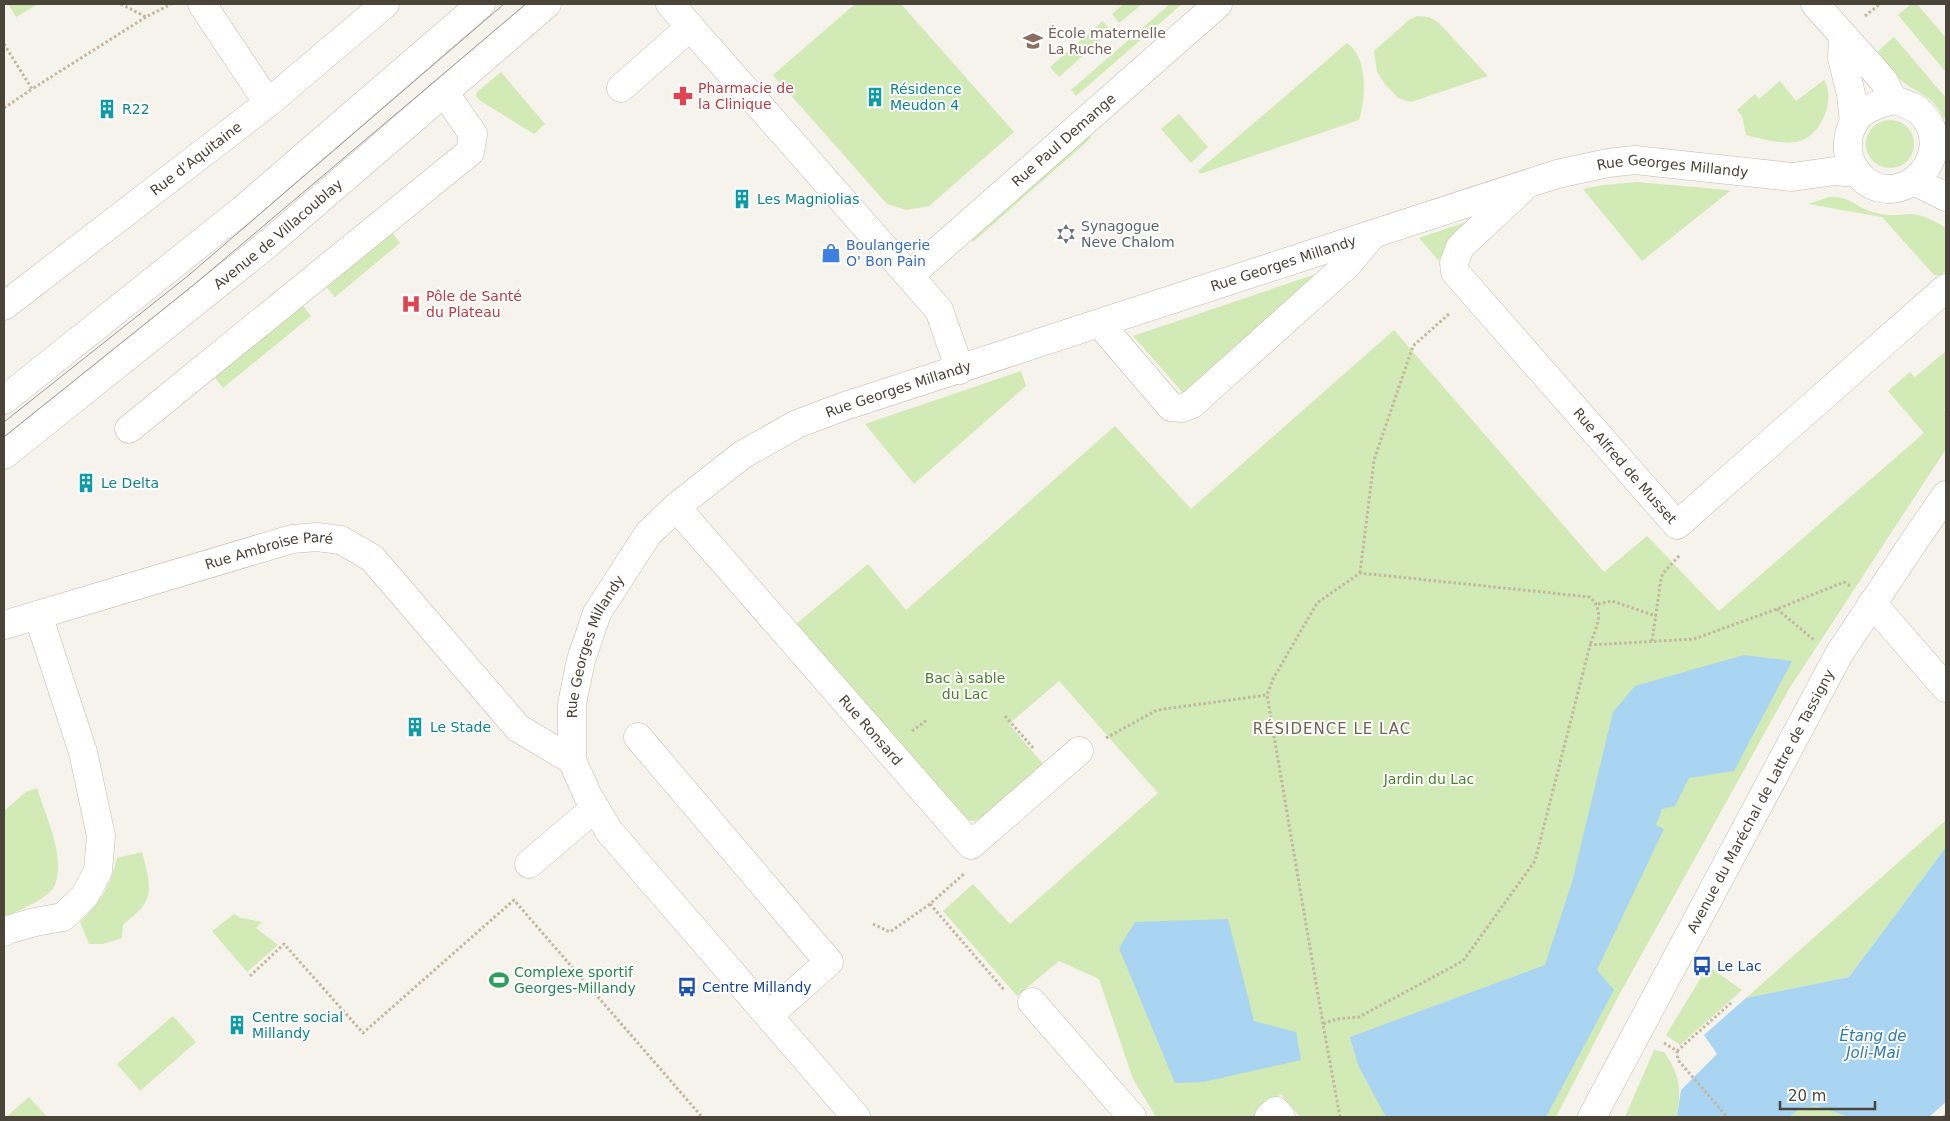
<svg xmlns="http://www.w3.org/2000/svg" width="1950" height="1121" viewBox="0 0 1950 1121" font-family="'DejaVu Sans',sans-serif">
	<rect width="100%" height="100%" fill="#f6f3ec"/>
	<g fill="#d2eab5">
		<polygon points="8,4 38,4 16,17"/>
		<polygon points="855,4 901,4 1014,132 929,206 906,210 887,204 773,75"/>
		<polygon points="1123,4 1142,4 1119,23 1112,14"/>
		<polygon points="1170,4 1182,4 1076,96 1071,90"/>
		<polygon points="1911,4 1917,4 1946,38 1945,71 1898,15"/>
		<polygon points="1417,16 1429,17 1439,23 1488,76 1411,102 1398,98 1385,84 1377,72 1374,51 1409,20"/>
		<polygon points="1103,21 1111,31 1059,77 1050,67"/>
		<path d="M1894,37L1946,98V117L1943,118C1936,98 1918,93 1903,82C1893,74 1886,62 1878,51Z"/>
		<path d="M1347,43C1368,57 1366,98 1359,120L1200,174L1198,171Z"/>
		<polygon points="501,72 545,124 534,134 479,100 476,96 477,92"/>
		<path d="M1824,80C1837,100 1820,138 1796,142C1781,144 1760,139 1746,135L1742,116L1737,110L1755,94L1759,99L1780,81L1796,101Z"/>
		<polygon points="1179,114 1208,147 1191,163 1161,129"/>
		<circle cx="1890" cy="144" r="24"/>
		<polygon points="1086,132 1091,138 973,242 968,236"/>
		<polygon points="1637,182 1728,190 1730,191 1642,261 1583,189 1604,185"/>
		<path d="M1829,197C1851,196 1856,208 1876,213C1888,216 1898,215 1910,214C1922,214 1937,222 1946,228V270L1941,275H1934L1882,217L1808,204Z"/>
		<polygon points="1466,222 1467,226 1450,240 1439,261 1419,238"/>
		<polygon points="389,229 400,243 335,297 323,283"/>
		<polygon points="1322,272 1184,394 1133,336"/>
		<polygon points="300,302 311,316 223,388 212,374"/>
		<polygon points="1394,330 1604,572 1647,536 1719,611 1924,433 1888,391 1910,372 1915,377 1946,351 1946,407 1944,410 1946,412 1946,449 1789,689 1619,995 1556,1117 1300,1117 1281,1094 1254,1117 1156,1117 1133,1079 1099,979 1059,961 1017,996 943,911 973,884 1010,924 1158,793 1059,681 1009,724 1043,764 980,818 974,821 967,820 796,624 868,564 906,610 1115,426 1191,509"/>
		<polygon points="1021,371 1026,386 914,484 865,424"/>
		<path d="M37,788C45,815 66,857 55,885C49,899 17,911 4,917V811L26,792Z"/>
		<polygon points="1946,820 1946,847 1849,977 1746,998"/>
		<path d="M142,852C146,869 155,891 143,906C138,913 129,919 123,925L122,938L103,944H89L80,922C100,904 111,884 117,858Z"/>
		<polygon points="234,914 241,918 262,922 256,928 278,945 247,972 212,931"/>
		<polygon points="1708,966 1742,990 1680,1045 1666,1035"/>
		<polygon points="173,1016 196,1042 140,1091 117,1064"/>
		<path d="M1654,1050L1664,1052C1681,1077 1681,1088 1677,1117H1625Z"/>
		<polygon points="29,1097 47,1117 6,1117"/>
		<polygon points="1817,1106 1849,1117 1789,1117 1801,1108"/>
	</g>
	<g fill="#a9d4f2">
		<polygon points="1744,655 1792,661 1734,771 1689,778 1675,806 1662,809 1656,825 1664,829 1597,970 1614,990 1546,1117 1386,1117 1358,1065 1350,1037 1545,965 1572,882 1613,712 1635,686"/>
		<polygon points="1946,847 1945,927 1946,929 1946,1102 1929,1117 1849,1117 1817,1106 1801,1108 1789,1117 1677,1117 1681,1090 1717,1054 1704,1035 1746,998 1849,977"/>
		<polygon points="1228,919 1254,1021 1296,1032 1301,1060 1203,1082 1175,1083 1119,948 1135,922"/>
	</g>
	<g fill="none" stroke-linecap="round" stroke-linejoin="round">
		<defs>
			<g id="minor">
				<polyline points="202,4 268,103"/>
				<polyline points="670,4 939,310 960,370"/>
				<polyline points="1815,4 1884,81 1893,100"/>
				<polyline points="1843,35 1842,58 1851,94 1854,123"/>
				<polyline points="621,88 690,27"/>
				<path d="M1893,100C1900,102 1908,104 1915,108C1921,112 1926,118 1930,125C1950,174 1882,217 1853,166C1843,148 1848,122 1865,111C1874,105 1883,103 1893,100Z"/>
				<polyline points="1916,182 1946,197"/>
				<path id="s1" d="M1522,189L1460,247L1454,263L1455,272L1677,525L1946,288"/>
				<path id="s2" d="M909,276L1218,4"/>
				<path id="s3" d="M4,306L268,103L385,4"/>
				<polyline points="1100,324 1171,407 1182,408 1192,404 1347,265 1373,234"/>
				<polyline points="4,400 242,210 481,4"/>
				<polyline points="129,429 470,152 473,134 444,92"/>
				<path id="s4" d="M4,455L269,243L547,4"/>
				<path id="s5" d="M676,507L971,845L1079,751"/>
				<polyline points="1872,603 1946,688"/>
				<path id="s6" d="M4,625L292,539L317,537L341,540L372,558L518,728L572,760"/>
				<polyline points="638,737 829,962 769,1015"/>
				<polyline points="529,864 595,808"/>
				<polyline points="4,932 7,930 35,922 63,917 84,897 98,871 101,836 83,752 38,615"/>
				<polyline points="1032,1002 1132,1117"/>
				<path id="s7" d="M856,1117L609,831L588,796L572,760V704L581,660L597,613L648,534L676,507L742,455L797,424L842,407L1557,174L1608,163L1635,160L1792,177L1835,171L1857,173"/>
				<polyline points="1269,1117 1276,1111 1281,1117"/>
				<path id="s8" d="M1592,1117L1839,654L1915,540L1946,495"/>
			</g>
		</defs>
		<use href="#minor" stroke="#c2bbae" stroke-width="29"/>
		<g stroke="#c4b79f" stroke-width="3" stroke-dasharray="2.5 2.5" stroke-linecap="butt">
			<polyline points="121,4 146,17"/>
			<polyline points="1865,16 1880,4"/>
			<polyline points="4,44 32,89 146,17 171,4"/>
			<polyline points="4,108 32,89"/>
			<polyline points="1360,573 1374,460 1413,346 1450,313"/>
			<polyline points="1598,604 1612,601 1656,616"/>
			<polyline points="1777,609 1814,640"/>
			<polyline points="1652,641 1661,579 1663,573 1680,555"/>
			<polyline points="1005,716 1034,749"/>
			<polyline points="912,731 927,720"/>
			<polyline points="1106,738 1157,710 1267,695"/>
			<polyline points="930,904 1005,991"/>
			<polyline points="873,924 890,932 930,904 965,873"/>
			<polyline points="250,976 284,944 363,1033 514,900 702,1117"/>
			<path d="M1323,1024L1267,695L1273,679L1317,603L1360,573L1590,597C1606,612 1596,627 1590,645"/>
			<polyline points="1664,1043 1677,1051 1678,1060 1727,1117"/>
			<polyline points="1677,1051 1732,1002"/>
			<polyline points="1340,1117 1323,1024 1336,1019 1359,1017 1463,961 1535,861 1590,645 1694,639 1777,609 1844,582 1850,586"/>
			<polyline points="1944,1117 1946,1115"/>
		</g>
		<use href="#minor" stroke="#fff" stroke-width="28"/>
		<g stroke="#9a9a9a" stroke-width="1">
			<polyline points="4,422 189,275 504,4"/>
			<polyline points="4,437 196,283 526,4"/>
		</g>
	</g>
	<defs>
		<symbol id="school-bare" viewBox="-9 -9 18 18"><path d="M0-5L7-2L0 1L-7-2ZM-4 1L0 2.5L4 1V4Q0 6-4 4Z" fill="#8d6e63" stroke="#fff" stroke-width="2.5" paint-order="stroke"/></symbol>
		<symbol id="pharmacy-bare" viewBox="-9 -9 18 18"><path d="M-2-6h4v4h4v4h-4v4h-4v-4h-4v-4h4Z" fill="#e0444e" stroke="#fff" stroke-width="2.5" paint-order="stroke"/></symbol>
		<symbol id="building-bare" viewBox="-9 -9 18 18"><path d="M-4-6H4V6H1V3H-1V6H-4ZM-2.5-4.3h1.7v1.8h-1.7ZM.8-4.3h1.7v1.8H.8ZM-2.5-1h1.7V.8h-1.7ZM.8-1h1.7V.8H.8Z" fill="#0f9aa8" stroke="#fff" stroke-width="2.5" paint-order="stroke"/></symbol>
		<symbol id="synagogue-bare" viewBox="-9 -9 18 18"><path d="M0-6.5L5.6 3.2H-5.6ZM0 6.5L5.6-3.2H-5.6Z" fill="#6b7280" stroke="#fff" stroke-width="2.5" paint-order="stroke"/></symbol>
		<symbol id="shop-bare" viewBox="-9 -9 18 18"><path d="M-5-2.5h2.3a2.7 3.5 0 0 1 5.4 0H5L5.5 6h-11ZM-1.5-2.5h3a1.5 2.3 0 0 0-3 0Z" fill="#3f7fe0" stroke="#fff" stroke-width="2.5" paint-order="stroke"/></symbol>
		<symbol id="hospital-bare" viewBox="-9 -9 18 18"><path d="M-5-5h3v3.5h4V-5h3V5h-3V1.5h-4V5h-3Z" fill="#e0444e" stroke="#fff" stroke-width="2.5" paint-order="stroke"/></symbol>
		<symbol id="bus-bare" viewBox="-9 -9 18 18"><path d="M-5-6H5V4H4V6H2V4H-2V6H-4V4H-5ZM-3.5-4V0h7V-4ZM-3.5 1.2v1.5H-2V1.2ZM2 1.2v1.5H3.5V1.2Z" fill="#1a4fb4" stroke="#fff" stroke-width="2.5" paint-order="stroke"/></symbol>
		<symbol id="stadium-bare" viewBox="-9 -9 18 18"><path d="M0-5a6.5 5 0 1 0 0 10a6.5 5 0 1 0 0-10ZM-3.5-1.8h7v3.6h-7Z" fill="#2e9e5b" stroke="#fff" stroke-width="2.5" paint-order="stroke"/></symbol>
	</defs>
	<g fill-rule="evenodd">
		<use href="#school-bare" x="1019" y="27" width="28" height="28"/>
		<use href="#pharmacy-bare" x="669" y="82" width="28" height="28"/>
		<use href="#building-bare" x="861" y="83" width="28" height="28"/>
		<use href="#building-bare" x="93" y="95" width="28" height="28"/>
		<use href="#building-bare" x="728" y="185" width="28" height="28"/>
		<use href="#synagogue-bare" x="1052" y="220" width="28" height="28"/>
		<use href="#shop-bare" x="817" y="239" width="28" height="28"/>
		<use href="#hospital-bare" x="397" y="290" width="28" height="28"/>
		<use href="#building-bare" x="72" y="469" width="28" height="28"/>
		<use href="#building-bare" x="401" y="713" width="28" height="28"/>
		<use href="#bus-bare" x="1688" y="952" width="28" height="28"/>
		<use href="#stadium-bare" x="485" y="966" width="28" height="28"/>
		<use href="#bus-bare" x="673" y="973" width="28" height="28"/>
		<use href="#building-bare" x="223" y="1011" width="28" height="28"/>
	</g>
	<g text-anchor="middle" stroke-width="4" stroke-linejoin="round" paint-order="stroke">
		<g font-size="14" fill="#785e54" stroke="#fff" text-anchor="start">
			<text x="1048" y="38">École maternelle<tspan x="1048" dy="16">La Ruche</tspan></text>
		</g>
		<g font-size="14" fill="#be3a42" stroke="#fff" text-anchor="start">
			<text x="698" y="93">Pharmacie de<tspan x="698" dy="16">la Clinique</tspan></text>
			<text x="426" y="301">Pôle de Santé<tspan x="426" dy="16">du Plateau</tspan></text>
		</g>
		<g font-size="14" fill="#0d838f" stroke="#fff" text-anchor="start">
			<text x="890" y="94">Résidence<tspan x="890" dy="16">Meudon 4</tspan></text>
			<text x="122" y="114">R22</text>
			<text x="757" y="204">Les Magniolias</text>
			<text x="101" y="488">Le Delta</text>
			<text x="430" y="732">Le Stade</text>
			<text x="252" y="1022">Centre social<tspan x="252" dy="16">Millandy</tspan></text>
		</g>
		<g font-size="14" fill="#4b4439" stroke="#fff">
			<text dy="5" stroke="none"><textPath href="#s2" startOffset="206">Rue Paul Demange</textPath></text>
			<text dy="5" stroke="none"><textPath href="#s3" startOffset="242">Rue d’Aquitaine</textPath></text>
			<text dy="5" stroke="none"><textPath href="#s7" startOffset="1806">Rue Georges Millandy</textPath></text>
			<text dy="5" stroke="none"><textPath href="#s4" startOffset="352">Avenue de Villacoublay</textPath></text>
			<text dy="5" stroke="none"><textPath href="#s7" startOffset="1401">Rue Georges Millandy</textPath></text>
			<text dy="5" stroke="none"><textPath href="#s7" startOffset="996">Rue Georges Millandy</textPath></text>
			<text dy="5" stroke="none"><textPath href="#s1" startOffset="369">Rue Alfred de Musset</textPath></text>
			<text dy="5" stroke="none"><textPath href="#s6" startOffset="276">Rue Ambroise Paré</textPath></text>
			<text dy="5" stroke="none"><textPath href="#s7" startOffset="576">Rue Georges Millandy</textPath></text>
			<text dy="5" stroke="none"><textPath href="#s5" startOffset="296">Rue Ronsard</textPath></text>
			<text dy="5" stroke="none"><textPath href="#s8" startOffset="358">Avenue du Maréchal de Lattre de Tassigny</textPath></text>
		</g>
		<g font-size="14" fill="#5b616d" stroke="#fff" text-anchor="start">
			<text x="1081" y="231">Synagogue<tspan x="1081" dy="16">Neve Chalom</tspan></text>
		</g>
		<g font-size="14" fill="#366cbe" stroke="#fff" text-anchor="start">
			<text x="846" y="250">Boulangerie<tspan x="846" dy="16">O' Bon Pain</tspan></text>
		</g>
		<g font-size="14" fill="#4a7f2a" stroke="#fff">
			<text x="965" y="683">Bac à sable<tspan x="965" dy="16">du Lac</tspan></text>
			<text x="1429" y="784">Jardin du Lac</text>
		</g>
		<g font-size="14" fill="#164399" stroke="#fff" text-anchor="start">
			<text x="1717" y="971">Le Lac</text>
			<text x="702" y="992">Centre Millandy</text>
		</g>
		<g font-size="14" fill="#27864d" stroke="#fff" text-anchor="start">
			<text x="514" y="977">Complexe sportif<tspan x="514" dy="16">Georges-Millandy</tspan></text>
		</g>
		<g font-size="15" letter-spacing="1" fill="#6e6250" stroke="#fff">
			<text x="1332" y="734">RÉSIDENCE LE LAC</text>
		</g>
		<g font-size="15" font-style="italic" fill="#2e7ab2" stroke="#fff">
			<text x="1873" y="1041">Étang de<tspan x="1873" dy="17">Joli-Mai</tspan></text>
		</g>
	</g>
	<rect width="1950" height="1121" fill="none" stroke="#4b4439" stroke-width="10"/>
	<path d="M1780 1101v8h95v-8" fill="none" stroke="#4b4439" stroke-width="2.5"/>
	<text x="1788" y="1101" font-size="15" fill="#4b4439" stroke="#ffffff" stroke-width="4" paint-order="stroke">20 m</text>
</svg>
